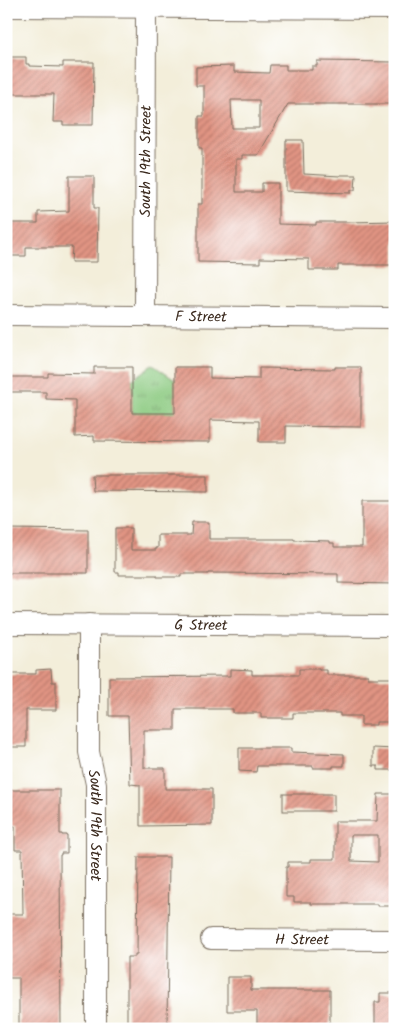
<svg xmlns="http://www.w3.org/2000/svg" width="401" height="1035" viewBox="0 0 401 1035" font-family="Kalam,sans-serif">
	<defs>
		<pattern id="grass-tufts" width="24" height="20" patternUnits="userSpaceOnUse" patternTransform="scale(1.25)"><rect width="24" height="20" fill="#8cca81"/><path d="M3 7l-1-3M5 7V3M7 7l1-3M15 17l-1-3M17 17v-4M19 17l1-3" fill="none" stroke="#74a469"/></pattern>
		<pattern id="building-hatch" width="6" height="6" patternUnits="userSpaceOnUse" patternTransform="scale(1.25)"><rect width="6" height="6" fill="#e19483"/><path d="M-1 1l2-2M0 6l6-6M5 7l2-2" fill="none" stroke="#b8796b"/></pattern>
	</defs>
	<rect width="100%" height="100%" fill="#fff"/>
	<filter id="ink" filterUnits="userSpaceOnUse"><feTurbulence type="fractalNoise" baseFrequency=".02" numOctaves="2"/><feDisplacementMap in="SourceGraphic" scale="10" xChannelSelector="R" yChannelSelector="G"/><feConvolveMatrix kernelMatrix="1 2 1 2 8 2 1 2 1" color-interpolation-filters="sRGB"/></filter>
	<filter id="wash" filterUnits="userSpaceOnUse"><feTurbulence type="fractalNoise" baseFrequency=".0096" numOctaves="4" result="noise"/><feDisplacementMap in="SourceGraphic" scale="20" xChannelSelector="R" yChannelSelector="G"/><feGaussianBlur stdDeviation="1.12" result="paint"/><feColorMatrix in="noise" values="0 0 0 0 0 0 0 0 0 0 0 0 0 0 0 0 0 1.4 0 .05"/><feComposite in="paint" operator="in"/></filter>
	<g filter="url(#wash)">
		<rect width="100%" height="100%" fill="#f3eeda"/>
		<polygon fill="url(#grass-tufts)" stroke="#647a50" points="153,365 175,380 175,413 132,413 132,380"/>
		<g id="blocks">
			<g fill="url(#building-hatch)" fill-rule="evenodd">
				<polygon points="6,57 26,57 26,64 29,64 29,66 63,67 63,62 94,62 93,125 63,125 63,122 53,122 54,94 6,94"/>
				<path d="M317,61L395,62V104H288L258,155H242V159H236V192H262V183H278V224L316,225V222H348L395,221V265H338V270H309V259L260,258V263L198,262V204H202V148H199V116H204V86H196V67L234,66V72L269,73L270,65H286V70H312V66H317ZM231,100H259V128H232Z"/>
				<polygon points="286,140 303,140 304,174 340,176 340,175 356,175 355,190 351,190 351,193 286,191"/>
				<polygon points="69,176 94,176 94,208 98,208 97,262 71,262 72,247 26,247 26,256 8,256 8,223 38,223 38,212 69,211"/>
				<polygon points="94,367 132,367 132,413 175,413 175,367 210,367 210,378 259,379 259,368 335,369 335,367 361,367 361,427 286,426 286,442 259,442 259,421 210,420 210,442 94,441 94,436 75,437 75,400 46,399 46,392 6,392 6,377 48,377 48,373 94,374"/>
				<polygon points="92,475 208,475 208,492 93,491"/>
				<polygon points="362,501 395,501 395,584 338,583 338,574 208,573 208,574 181,574 181,577 157,577 157,575 119,575 119,572 115,572 115,528 131,528 131,550 156,550 156,548 158,548 158,535 191,535 192,522 209,522 209,539 294,539 294,540 330,541 330,543 334,543 334,547 362,547"/>
				<polygon points="8,529 88,530 88,573 8,573"/>
				<polygon points="51,669 52,682 56,682 56,710 26,710 26,747 6,747 6,674 36,674 36,670"/>
				<polygon points="230,669 252,670 252,675 299,675 299,669 319,669 319,670 327,670 327,675 368,675 368,678 395,678 395,722 376,722 376,725 361,725 361,716 340,716 340,713 293,713 293,718 261,718 261,713 233,713 233,709 175,709 175,730 144,730 144,768 165,768 165,789 212,789 212,825 140,826 140,785 130,784 128,716 109,716 109,677 230,676"/>
				<polygon points="239,748 291,748 291,752 344,754 344,766 333,766 333,768 313,768 313,766 257,766 256,772 239,771"/>
				<polygon points="373,748 395,749 395,770 378,770 378,766 373,766"/>
				<polygon points="6,790 60,790 60,834 62,834 62,835 67,835 67,853 61,853 61,855 60,855 61,1029 19,1029 19,978 9,978 8,914 23,914 22,850 15,850 15,826 6,826"/>
				<rect x="283" y="794" width="51" height="17"/>
				<path d="M378,794H395V906H378V904H311V902H294V897H286V867H288V862H311V859H335V821H377ZM351,835H378V862L351,861Z"/>
				<polygon points="138,857 169,857 167,1029 127,1029 127,957 135,957 135,954 137,954"/>
				<polygon points="227,977 251,977 251,990 330,990 330,1029 257,1029 257,1011 227,1011"/>
				<polygon points="380,993 395,993 395,1029 375,1029 375,1002 380,1002"/>
			</g>
		</g>
	</g>
	<g filter="url(#ink)">
		<use href="#blocks" fill-opacity="0" stroke="#7b6f60" stroke-width="1"/>
		<g fill="none" stroke-linecap="round" stroke-linejoin="round">
			<defs>
				<g id="minor">
					<polyline points="6,7 395,9"/>
					<path id="s1" d="M6,315L395,318"/>
					<path id="s2" d="M145,315L146,6"/>
					<path id="s3" d="M6,624L395,626"/>
					<path id="s4" d="M89,624V752L96,784V1029"/>
					<path id="s5" d="M211,939L395,940"/>
				</g>
			</defs>
			<use href="#minor" stroke="#7b6f60" stroke-width="22"/>
			<use href="#minor" stroke="#fff" stroke-width="20"/>
		</g>
	</g>
	<g text-anchor="middle" stroke-width="5" stroke-linejoin="round" paint-order="stroke">
		<g font-size="15" fill="#3b2a1e" stroke="#fff">
			<text dy="5" stroke="none"><textPath href="#s2" startOffset="154">South 19th Street</textPath></text>
			<text dy="5" stroke="none"><textPath href="#s1" startOffset="195">F Street</textPath></text>
			<text dy="5" stroke="none"><textPath href="#s3" startOffset="195">G Street</textPath></text>
			<text dy="5" stroke="none"><textPath href="#s4" startOffset="202">South 19th Street</textPath></text>
			<text dy="5" stroke="none"><textPath href="#s5" startOffset="91">H Street</textPath></text>
		</g>
	</g>
	<rect width="401" height="1035" fill="none" stroke="#fff" stroke-width="25"/>
</svg>
